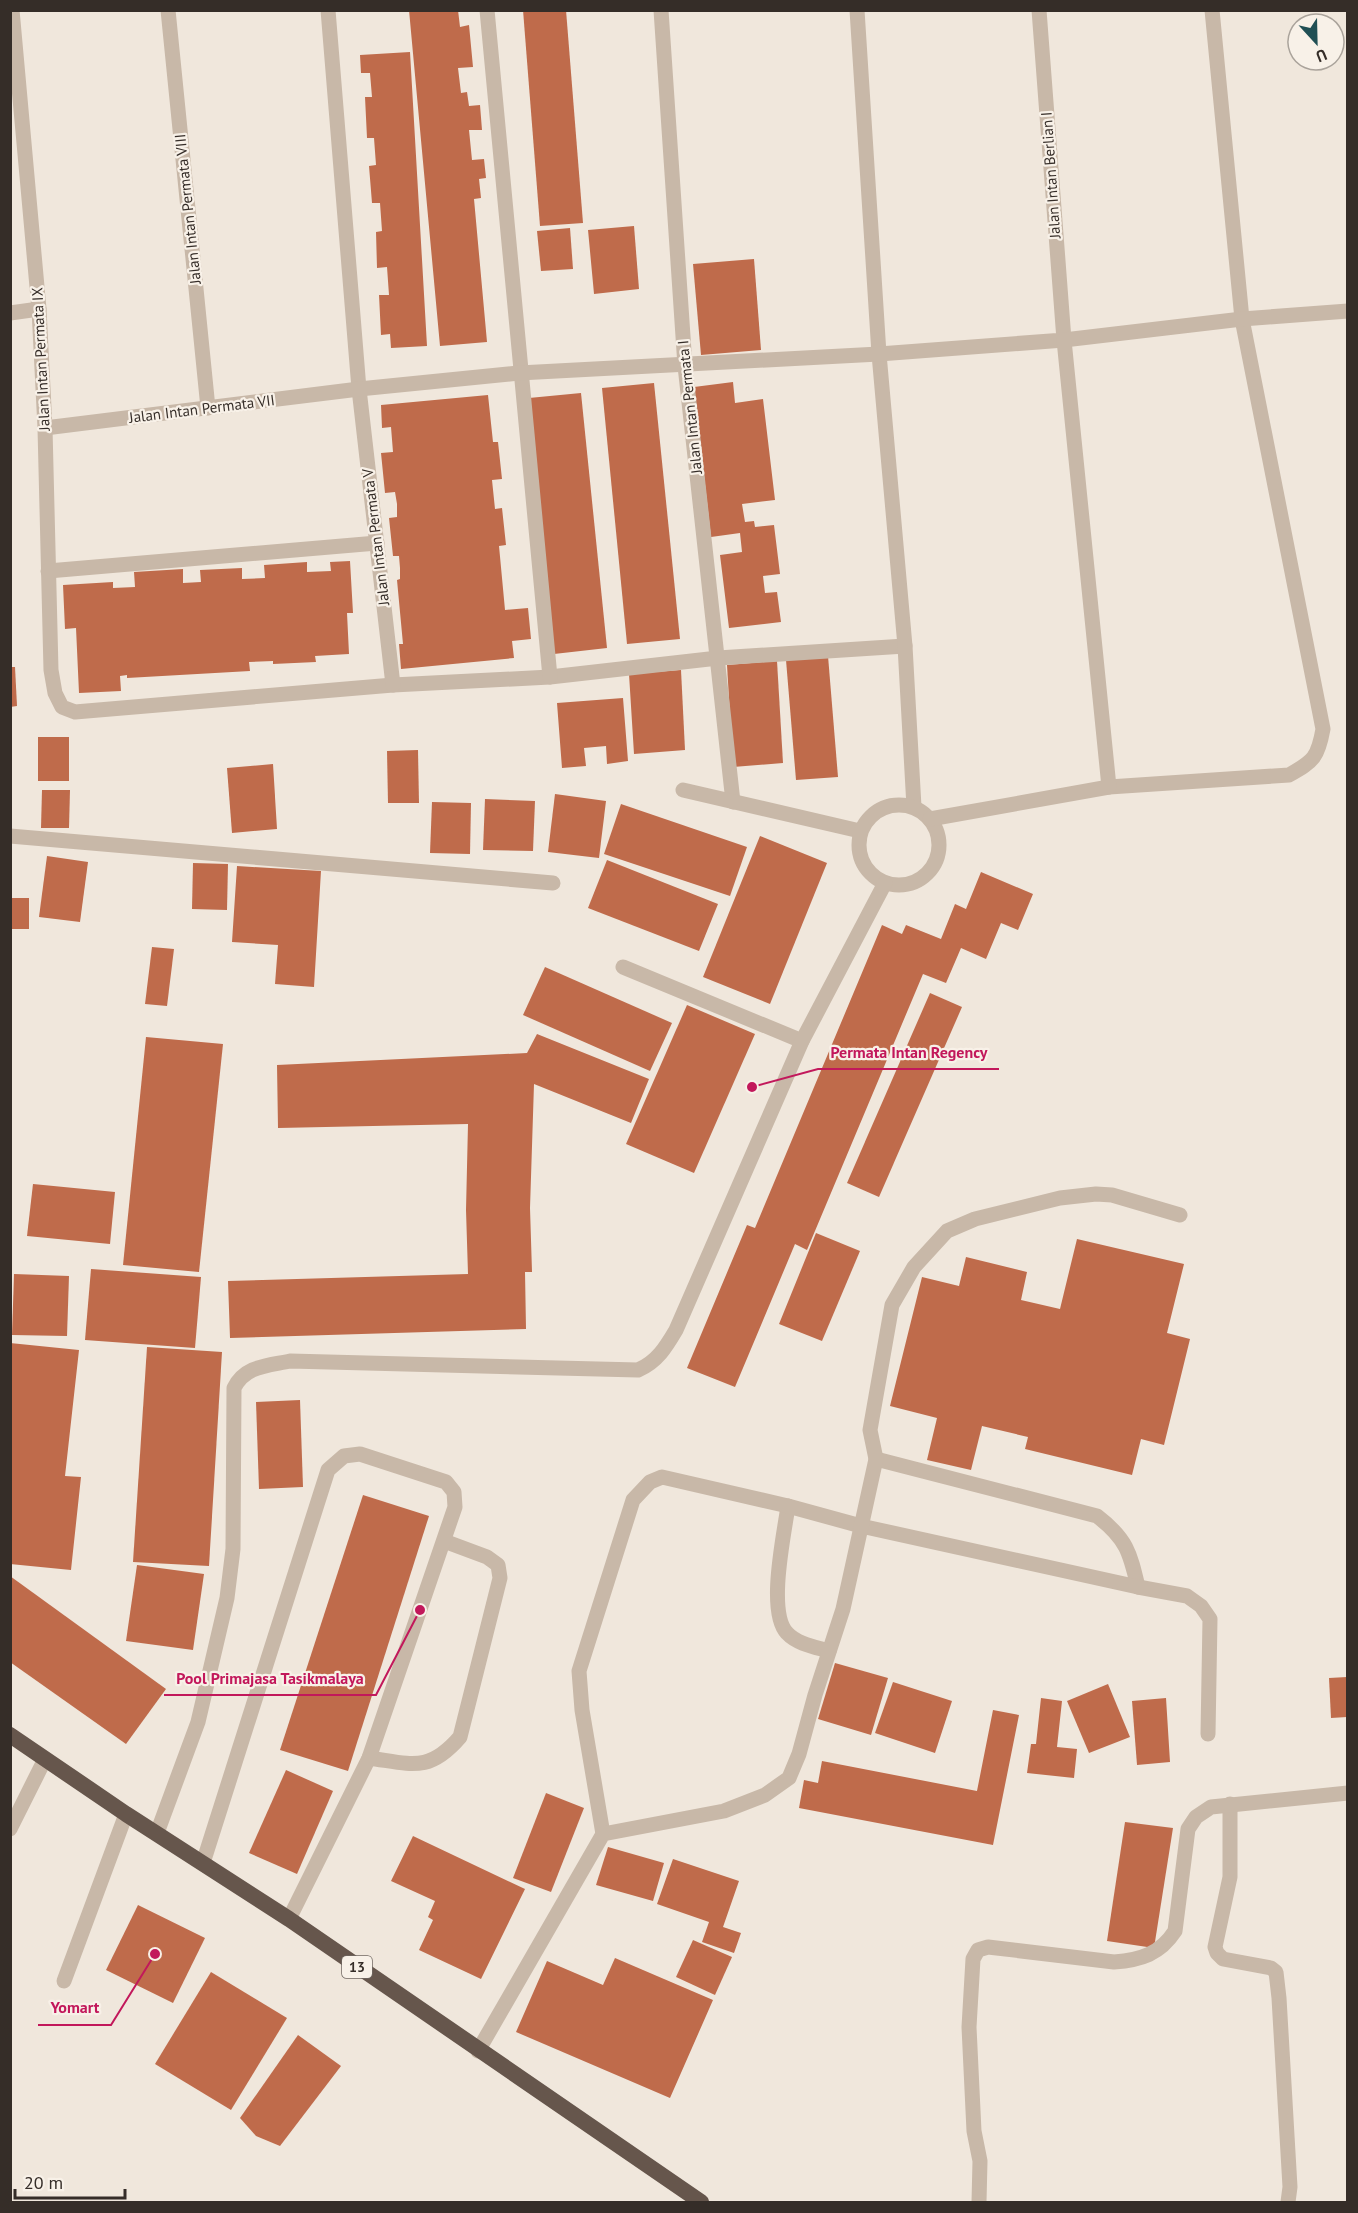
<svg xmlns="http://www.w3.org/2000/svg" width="1358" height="2213" viewBox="0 0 1358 2213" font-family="'PT Sans',sans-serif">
	<rect width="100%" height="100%" fill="#f0e7dc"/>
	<g fill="#bf6b4b">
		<polygon points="409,10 458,10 460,27 469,25 473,67 458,68 461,93 467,92 469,106 480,105 482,130 469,130 472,160 484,159 486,178 479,179 481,198 474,199 487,342 440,346"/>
		<polygon points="523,10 566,10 583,223 540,226"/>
		<polygon points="410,52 427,346 391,348 390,334 381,335 379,295 389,295 387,267 377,268 376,232 382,231 380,203 372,203 369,166 376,165 374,138 367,138 365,97 372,97 370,73 361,73 360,55"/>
		<polygon points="634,226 639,289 594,294 588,230"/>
		<polygon points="570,228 573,269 541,271 537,231"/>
		<polygon points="754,259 761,350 701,355 693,264"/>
		<polygon points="733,382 735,403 763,399 775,500 742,504 745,522 754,521 755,527 774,525 780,574 763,576 765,593 777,592 781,622 729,628 720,555 742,552 740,533 711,537 694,387"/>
		<polygon points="654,383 680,639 627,644 602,388"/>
		<polygon points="581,393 607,648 554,654 529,398"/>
		<polygon points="488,395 493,442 498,442 502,479 492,480 495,509 502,508 506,545 499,546 505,610 528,608 531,639 512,641 514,658 401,669 399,644 403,644 397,580 400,579 400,568 399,556 393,556 389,518 397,517 397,504 395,492 385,493 381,453 393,452 391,427 382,428 381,405"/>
		<polygon points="350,561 353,613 347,613 349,654 315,656 316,662 273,664 273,661 249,662 250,671 127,678 127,675 120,676 121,691 79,693 76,628 65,629 63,585 113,582 113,588 135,587 134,572 183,569 183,583 201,582 200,570 242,568 242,579 265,578 264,565 307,562 307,572 331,571 330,562"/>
		<polygon points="828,656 838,777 796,780 786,660"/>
		<polygon points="777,661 783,763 733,767 727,665"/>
		<polygon points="10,667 15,667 17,706 10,707"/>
		<polygon points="681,670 685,750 634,754 629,674"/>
		<polygon points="623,698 628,761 607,764 606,746 584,748 586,766 562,768 557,703"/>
		<rect x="38" y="737" width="31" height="44"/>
		<polygon points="418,750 419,803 388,803 387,751"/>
		<polygon points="273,764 277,829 232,833 227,768"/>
		<polygon points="42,790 70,790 69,828 41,828"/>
		<polygon points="555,794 606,801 599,858 548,852"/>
		<polygon points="485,799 535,801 533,851 483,850"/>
		<polygon points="432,802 471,803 470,854 430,853"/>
		<polygon points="621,804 747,847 730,896 604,854"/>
		<polygon points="760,836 827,863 770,1004 703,977"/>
		<polygon points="47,856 88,862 80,922 39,917"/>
		<polygon points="607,860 718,904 699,951 588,908"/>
		<polygon points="193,863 228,864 227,910 192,909"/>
		<polygon points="237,866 321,871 314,987 275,984 278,945 232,942"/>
		<polygon points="981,872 1033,894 1018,930 1001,923 986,959 961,948 946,983 923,974 807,1250 795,1244 735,1387 687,1368 747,1225 755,1228 882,925 902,934 906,925 941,939 955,904 966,909"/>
		<rect x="10" y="898" width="19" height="31"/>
		<polygon points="152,947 174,949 167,1006 145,1004"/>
		<polygon points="545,967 672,1023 650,1071 523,1015"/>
		<polygon points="930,993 962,1007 879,1197 847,1183"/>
		<polygon points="687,1005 755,1034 694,1173 626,1144"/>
		<polygon points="537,1034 649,1079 631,1123 534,1084 530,1208 532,1272 525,1272 526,1329 230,1338 228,1281 468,1274 466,1210 468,1124 278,1128 277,1065 527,1053"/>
		<polygon points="146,1037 223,1044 199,1272 123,1265"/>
		<polygon points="33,1184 115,1192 110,1244 27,1236"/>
		<polygon points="816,1233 860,1251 822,1341 779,1324"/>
		<polygon points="1077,1239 1184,1264 1167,1333 1190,1339 1164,1445 1141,1439 1132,1475 1025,1449 1028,1437 982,1426 971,1470 927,1460 937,1418 890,1406 922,1277 959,1286 966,1257 1027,1272 1021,1300 1060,1309"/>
		<polygon points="91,1269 201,1277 195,1348 85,1340"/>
		<polygon points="14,1274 69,1276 67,1336 12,1335"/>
		<polygon points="10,1343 79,1350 65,1476 81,1477 71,1570 10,1564"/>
		<polygon points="147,1347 222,1352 209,1566 133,1562"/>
		<polygon points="300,1400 303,1487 259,1489 256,1402"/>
		<polygon points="363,1495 429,1516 348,1771 280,1750"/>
		<polygon points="137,1565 204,1574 193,1650 126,1641"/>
		<polygon points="10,1576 166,1689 126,1744 10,1662"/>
		<polygon points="835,1663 888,1678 871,1735 818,1719"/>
		<polygon points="1347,1677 1347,1717 1331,1718 1329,1678"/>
		<polygon points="893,1682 952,1701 935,1753 875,1733"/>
		<polygon points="1108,1684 1130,1737 1089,1753 1067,1701"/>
		<polygon points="1041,1698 1062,1701 1057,1747 1077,1749 1074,1778 1027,1773 1031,1744 1036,1744"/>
		<polygon points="1166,1698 1170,1762 1137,1765 1132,1701"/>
		<polygon points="993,1710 1019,1715 993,1845 799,1808 804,1780 818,1783 822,1761 977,1791"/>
		<polygon points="286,1770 333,1791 297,1874 249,1853"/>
		<polygon points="546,1793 584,1808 551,1892 513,1878"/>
		<polygon points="1125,1822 1173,1828 1154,1948 1107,1941"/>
		<polygon points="413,1836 525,1889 481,1979 419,1950 433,1920 428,1917 435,1901 391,1881"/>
		<polygon points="608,1847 664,1863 653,1901 596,1885"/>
		<polygon points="673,1859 739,1881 723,1927 741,1933 734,1953 702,1942 709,1922 657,1904"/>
		<polygon points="138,1905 205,1938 173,2003 106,1970"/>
		<polygon points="693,1940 732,1957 715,1995 676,1977"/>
		<polygon points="615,1958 713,2000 670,2098 516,2032 547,1961 603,1985"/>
		<polygon points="211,1972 287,2018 231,2110 155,2064"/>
		<polygon points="298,2035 341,2066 280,2146 256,2136 240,2118"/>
	</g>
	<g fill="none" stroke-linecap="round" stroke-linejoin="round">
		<g stroke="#c8b8a8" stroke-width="15">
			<path d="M876,1459L1097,1516C1127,1539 1130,1553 1138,1587"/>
			<path d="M788,1506C784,1535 767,1612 787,1633C797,1644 815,1647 829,1651"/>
			<path d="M369,1758C412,1764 429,1773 460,1737L500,1578L498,1565L487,1557L444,1541"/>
			<polyline points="10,1829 45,1759"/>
			<polyline points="603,1834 582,1710 579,1671 633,1500 650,1482 662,1477 788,1506 861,1526 1138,1587 1187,1596 1201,1606 1210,1619 1208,1734"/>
			<polyline points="203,1863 328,1470 344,1456 360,1454 446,1482 454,1492 455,1507 369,1758 289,1919"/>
			<polyline points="64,1981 126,1814"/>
			<polyline points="478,2051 603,1834 724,1811 765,1795 789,1778 799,1754 815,1695 843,1609 876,1459 870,1430 892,1305 914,1267 947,1231 975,1219 1060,1198 1096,1194 1112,1195 1180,1215"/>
		</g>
		<g stroke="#c8b8a8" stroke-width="15">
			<polyline points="12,10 39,309 45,428 51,670 55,693 62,707 75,712 393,685 550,677 718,658 905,646"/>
			<polyline points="168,10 208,408"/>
			<polyline points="328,10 359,389 393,685"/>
			<polyline points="487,10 550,677"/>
			<polyline points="661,10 685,366 733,802"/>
			<polyline points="857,10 879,354 905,646 914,807"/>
			<polyline points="10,313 39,309"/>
			<polyline points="45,428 359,389 519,373 879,354 1064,340 1039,10"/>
			<polyline points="48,571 377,543"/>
			<path d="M1109,787L1289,775C1314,761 1318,757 1323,729L1242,319L1212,10"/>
			<polyline points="683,790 860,831"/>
			<circle cx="899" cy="845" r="40"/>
			<polyline points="930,819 1109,787 1064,340 1242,319 1348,311"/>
			<polyline points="10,836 553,883"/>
			<polyline points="623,967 802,1041"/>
			<polyline points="1230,1804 1230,1877 1215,1947 1217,1953 1223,1959 1271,1968 1276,1972 1279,1998 1290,2187 1288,2202"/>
			<path d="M157,1833L198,1722L227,1598L233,1549L234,1388C245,1366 266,1366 290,1361L638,1370C657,1362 666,1347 676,1330L802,1041L885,883"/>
			<path d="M979,2202L980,2161L974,2131L969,2027L973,1959L978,1950L988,1947L1114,1962C1141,1960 1160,1954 1175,1931L1188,1829L1196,1817L1211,1807L1348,1793"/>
		</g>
		<polyline stroke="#66564c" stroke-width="16" points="10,1735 126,1814 289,1919 701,2202"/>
	</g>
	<g text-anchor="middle" stroke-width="4.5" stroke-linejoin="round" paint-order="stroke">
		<rect fill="#f8f1e8" stroke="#706862" stroke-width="1.5" x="342" y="1956" width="30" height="22" rx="4.5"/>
		<g font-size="14" font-weight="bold" fill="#352d28">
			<text x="357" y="1972">13</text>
		</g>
		<g font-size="15" fill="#352d28" stroke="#f8f1e8">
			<text transform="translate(1051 175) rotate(-94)" y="5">Jalan Intan Berlian I</text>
			<text transform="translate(188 209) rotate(-96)" y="5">Jalan Intan Permata VIII</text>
			<text transform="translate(41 359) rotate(-93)" y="5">Jalan Intan Permata IX</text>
			<text transform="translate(690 407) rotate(-96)" y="5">Jalan Intan Permata I</text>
			<text transform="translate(202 409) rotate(-7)" y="5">Jalan Intan Permata VII</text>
			<text transform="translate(376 537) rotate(-97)" y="5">Jalan Intan Permata V</text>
		</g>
	</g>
	<path fill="none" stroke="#c2185b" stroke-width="2" d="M752 1087L818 1069H999M420 1610L376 1695H164M155 1954L111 2025H38"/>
	<g fill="#c2185b" stroke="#f8f1e8" stroke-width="2">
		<circle cx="752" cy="1087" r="6"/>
		<circle cx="420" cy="1610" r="6"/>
		<circle cx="155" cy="1954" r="6"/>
	</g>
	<g font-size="16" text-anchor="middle" font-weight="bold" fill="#c2185b" stroke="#f8f1e8" stroke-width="4.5" stroke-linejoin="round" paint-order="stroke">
		<text x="909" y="1058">Permata Intan Regency</text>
		<text x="270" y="1684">Pool Primajasa Tasikmalaya</text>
		<text x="75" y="2013">Yomart</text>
	</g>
	<rect width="1358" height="2213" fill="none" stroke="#352d28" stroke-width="24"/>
	<g transform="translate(1316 42) rotate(158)"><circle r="28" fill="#f8f1e8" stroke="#aaa39b" stroke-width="1.5"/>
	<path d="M0-4.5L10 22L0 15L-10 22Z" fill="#204f54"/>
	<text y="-9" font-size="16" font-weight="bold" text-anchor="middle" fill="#352d28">U</text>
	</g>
	<path d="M15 2189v9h110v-9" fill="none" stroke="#352d28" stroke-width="3"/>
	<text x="24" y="2189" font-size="18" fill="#352d28" stroke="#f8f1e8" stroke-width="4.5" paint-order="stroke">20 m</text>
</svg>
